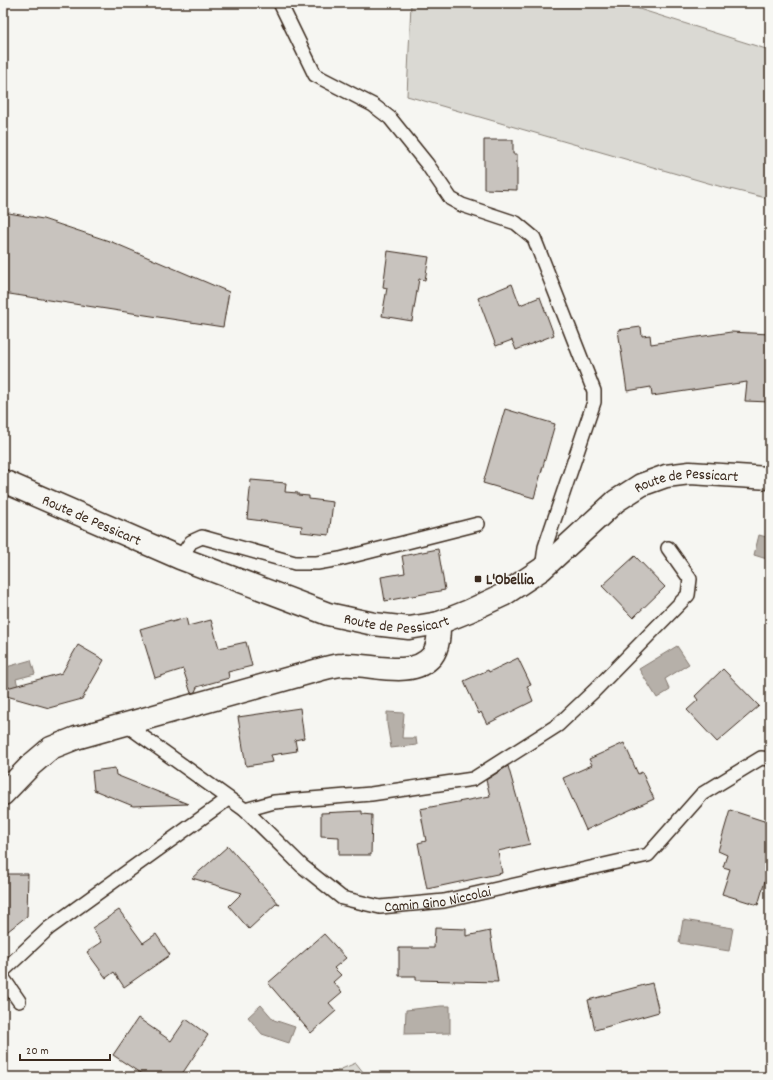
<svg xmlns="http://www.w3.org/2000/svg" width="773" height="1080" viewBox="0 0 773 1080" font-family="Dekko,sans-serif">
	<rect width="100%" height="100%" fill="#f6f6f2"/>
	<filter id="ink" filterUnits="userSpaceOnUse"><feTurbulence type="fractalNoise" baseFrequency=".025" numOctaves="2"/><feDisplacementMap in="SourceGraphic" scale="8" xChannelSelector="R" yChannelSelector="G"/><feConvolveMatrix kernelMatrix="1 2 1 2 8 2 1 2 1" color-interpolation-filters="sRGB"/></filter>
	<g filter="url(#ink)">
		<g fill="#dad9d3" stroke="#8a8278">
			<polygon points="411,3 620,3 766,49 770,4 770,199 722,187 407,96"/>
			<polygon points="356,1063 367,1077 322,1077"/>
		</g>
		<g fill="#b6b0a9" stroke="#857a71">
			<polygon points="759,535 770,538 770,560 754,555"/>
			<polygon points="677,646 689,664 665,679 670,690 657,698 639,669"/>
			<polygon points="31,660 35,674 16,679 20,693 3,697 3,668"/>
			<polygon points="387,712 404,713 402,738 416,738 417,745 391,748 387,724"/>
			<polygon points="683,920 733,928 729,951 679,943"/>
			<polygon points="261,1005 274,1020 295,1027 289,1043 262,1034 248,1017"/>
			<polygon points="441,1006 450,1006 450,1033 405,1034 406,1010"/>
		</g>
		<g fill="#c8c3be" stroke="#3b2a1e">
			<polygon points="484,140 513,140 513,154 517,154 517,190 484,189"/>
			<polygon points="3,212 43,219 112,242 229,292 223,327 3,293"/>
			<polygon points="388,251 429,257 425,280 419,279 412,321 382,316 387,288 383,287"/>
			<polygon points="512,284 520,305 540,297 554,335 516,350 512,340 496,346 478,298"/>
			<polygon points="641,327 642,336 650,335 651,344 731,332 770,334 770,402 745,401 747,382 652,396 651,387 627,391 618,330"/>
			<polygon points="505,409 555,424 534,498 483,483"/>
			<polygon points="251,480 286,483 285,492 298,493 298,495 309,496 309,499 333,502 329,535 301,532 302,526 247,519"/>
			<polygon points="438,549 445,590 385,601 381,577 405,573 402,556"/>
			<polygon points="635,556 665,587 633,618 602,586"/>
			<polygon points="186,618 188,626 211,620 219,648 246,642 252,666 228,672 229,678 197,687 195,692 191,693 183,669 155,678 140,629 171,620 172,622"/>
			<polygon points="78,645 104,660 82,699 49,708 3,695 3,689 62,673"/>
			<polygon points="518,658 531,685 527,686 533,701 487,724 481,712 479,714 465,684 466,684 464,681 488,670 489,672"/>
			<polygon points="723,669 759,706 717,742 687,710 698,700 695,696"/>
			<polygon points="300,708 304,738 295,740 297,751 271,755 273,762 246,766 238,717"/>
			<polygon points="624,743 638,774 642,772 654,799 586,830 563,778 592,765 589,759"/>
			<polygon points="508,766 530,844 498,851 502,873 427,889 418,843 426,841 420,809 490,796 486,780"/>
			<polygon points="115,768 116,775 188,804 133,806 94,790 92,771"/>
			<polygon points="730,810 770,823 770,864 758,905 722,894 730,869 723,867 727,855 718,851"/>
			<polygon points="362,811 362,814 372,815 371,855 339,855 339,837 321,836 321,813"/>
			<polygon points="228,846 280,905 276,904 249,929 229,906 242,893 192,878"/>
			<polygon points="3,874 28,874 27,916 3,935"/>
			<polygon points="119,910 143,943 156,934 170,955 124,987 114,972 106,978 87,952 102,942 92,928"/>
			<polygon points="435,928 466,929 466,936 490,931 498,982 416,980 416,976 399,976 399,948 434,948"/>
			<polygon points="324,934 346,958 334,968 341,975 333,982 342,992 329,1003 336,1011 311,1033 268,983"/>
			<polygon points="652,983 659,1012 595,1030 588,1000"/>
			<polygon points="138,1018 171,1041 186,1019 208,1035 180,1077 146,1077 113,1055"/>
		</g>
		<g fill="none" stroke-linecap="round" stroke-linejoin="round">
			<defs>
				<g id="lane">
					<polyline points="280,3 315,75 373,105 390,118 427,164 451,199 462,205 516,223 534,238 594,391 594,402 545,547 542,569"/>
					<polyline points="180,558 191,542 202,537 295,563 317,563 340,559 478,524"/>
					<path id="s1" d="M125,724L245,810L302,866L342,898L380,907L444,901L648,855L702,794L761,758L770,759"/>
					<polyline points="245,810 274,802 371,794 473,779 558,725 594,691 688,595 690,579 668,548"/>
					<polyline points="3,971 49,928 228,799"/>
					<polyline points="3,978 19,1001"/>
				</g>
				<path id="street" d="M3,794L31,765L51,748L76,738L322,669C329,667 336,665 343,665C370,663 412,680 432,656C439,647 439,633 439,623"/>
				<g id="secondary">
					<path id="s2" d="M3,481L180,558L328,614L374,624L409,628L439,623L469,611L503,595L542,569L616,501L641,485L666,476L690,473L770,478"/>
				</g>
			</defs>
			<use href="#lane" stroke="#3b2a1e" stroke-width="16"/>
			<use href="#street" stroke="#3b2a1e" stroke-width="25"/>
			<use href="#secondary" stroke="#3b2a1e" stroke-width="25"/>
			<use href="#lane" stroke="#f6f6f2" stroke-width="13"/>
			<use href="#street" stroke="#f6f6f2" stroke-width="22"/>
			<use href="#secondary" stroke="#f6f6f2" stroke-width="22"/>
		</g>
	</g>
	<rect fill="#3b2a1e" stroke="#f6f6f2" stroke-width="1.5" x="474" y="575" width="8" height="8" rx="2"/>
	<g text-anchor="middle" stroke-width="3" stroke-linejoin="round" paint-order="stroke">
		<g font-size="15" fill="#3b2a1e" stroke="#f6f6f2">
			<text dy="5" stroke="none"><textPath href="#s2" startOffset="757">Route de Pessicart</textPath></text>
			<text dy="5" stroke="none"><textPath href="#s2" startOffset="97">Route de Pessicart</textPath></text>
			<text dy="5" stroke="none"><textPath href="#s2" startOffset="421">Route de Pessicart</textPath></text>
			<text dy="5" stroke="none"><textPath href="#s1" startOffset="376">Camin Gino Niccolai</textPath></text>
		</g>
		<g font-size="15" font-weight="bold" fill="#3b2a1e" stroke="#f6f6f2" text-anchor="start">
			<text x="486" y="584">L'Obellia</text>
		</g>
	</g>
	<rect width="773" height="1080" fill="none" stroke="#f6f6f2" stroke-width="16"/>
	<rect x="8" y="8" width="757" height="1064" fill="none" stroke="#3b2a1e" stroke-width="1.5" filter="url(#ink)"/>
	<path d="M20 1054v6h90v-6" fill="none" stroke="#3b2a1e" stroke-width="2"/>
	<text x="26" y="1054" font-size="12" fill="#3b2a1e" stroke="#f6f6f2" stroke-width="3" paint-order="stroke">20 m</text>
</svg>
